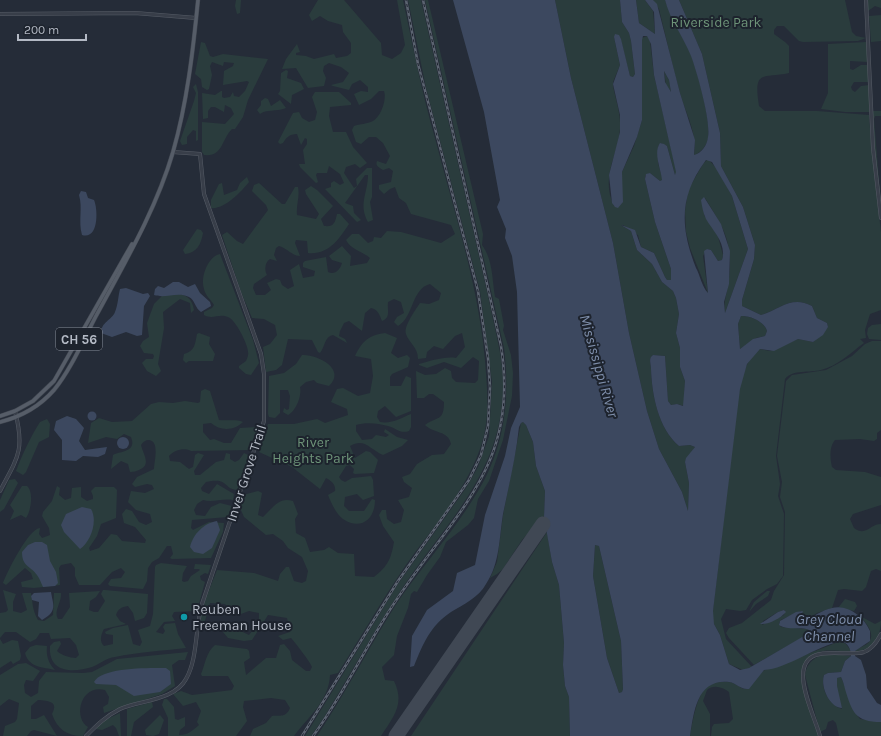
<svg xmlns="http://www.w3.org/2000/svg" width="881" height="736" viewBox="0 0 881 736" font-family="Karla,sans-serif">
	<rect width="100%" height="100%" fill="#252c38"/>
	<g fill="#2a3c3d" fill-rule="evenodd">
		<polygon points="236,0 241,0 240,13 237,14 235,6"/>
		<path d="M318,0H344L381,43L382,55L392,59L401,53L405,45L397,0H403C413,46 422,93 435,138C455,216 481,292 486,373C488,398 489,425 480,449C465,492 432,528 406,565C382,600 361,637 338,673L330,675C329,701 308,717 294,736H250L253,729L266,723L272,716C280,715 286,718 290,708L285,700L271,698L244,701L243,707L247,721L236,736H168V718L162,705L164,699H167L174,707L175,719L178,720L185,717V726L180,730L179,735C188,735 192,731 199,725L197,722L201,711L196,702L183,706L173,694L181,691L192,695L232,690L234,686L228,676H202L201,674C205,665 206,652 215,645L247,649L249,651L250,658L244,662L246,675L266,658H276L280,645L284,644L290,651L292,660L306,671H310L312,667C311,663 294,641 291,638L283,640L278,636L290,632L287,618L268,615L252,640L244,641L228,638L223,632L230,626L249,635L259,622V613L249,611L241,614L231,610L225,604L210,603L203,628L199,631L202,608L217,570L254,573L278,581L280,574L286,567H289L294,581L302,583L306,581L308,571L302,557L288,548L283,541L273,534L266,535L244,517L240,508L243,495L258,491L262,493L258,515L263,517C272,509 279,496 293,501L298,514L295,519L296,533L305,538L310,552L324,550L329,547L338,553L354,554L355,576L374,577C388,566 391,559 394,542L383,526L379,515L382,510H386L387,519L394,524L401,522L404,510L398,500L409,497L412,488L404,482L402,477L410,474L417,464L432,455L444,454L451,444C448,430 434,434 425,425C437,416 444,422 444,402L433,394H429L424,398H417L416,371L425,375L436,374L445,368L451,371L452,378L456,382L475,383L478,380L479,361L473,357L461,368L444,362L427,368L419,365V364C430,361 445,356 456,358L465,347L462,333L455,336L443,349L434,346L427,352L426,358L418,359C418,347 409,343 406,334C403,327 416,309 420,303L429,304L439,300L441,293L430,284C411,289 414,317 398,326L394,322L397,317L404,313L401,302L394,299L388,302C387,310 391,318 382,321C380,316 378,309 371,308L365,313L362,331L349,321L344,323L340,331L339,336L345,339L347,343L333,335C324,337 325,347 320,353L318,352L312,340L288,339L282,365L276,370L266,372L263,347L270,344L277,335L275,325L264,319L252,318L241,292L222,235L227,232L237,241L243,244L268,210L266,205L252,191L254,185L259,183L282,204H285L295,187H298C300,197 296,205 297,215L316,219L319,214L306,194L305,190L311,186L317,190L333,206L321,219L324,226C334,227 335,223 337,214H340L349,224C339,239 329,255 308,253L307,241L296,240L295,243L300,256C292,256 287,248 279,246L276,248L274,255L277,261L270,259C265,262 264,270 267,275L254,284L253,288L256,295H265L271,290L267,283L276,279L280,280L282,285L288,289L294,286L290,270L299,264L303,278L314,276L315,271L303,267V263L305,261L326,257L328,272C335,275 340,270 342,263L332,260L329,256L342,246L351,256L350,266L367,263L370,258C362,251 351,250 346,240L352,234H359L368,243L373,241L374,237L381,238L387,231L401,232L441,243L455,234L451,225L411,214L406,203L399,198L395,187L390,189L384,194L379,189V185L391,182L393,171L389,168L383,170C379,167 375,166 377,161L386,164L390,156L383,143L376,137H369L361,144L356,142L352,130L354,126C360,124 367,124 373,121C381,117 387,99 384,91H379L371,99L359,105L354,94L361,91L368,92V87L360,80L352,84L349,90L333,86L331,85L343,82L349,73L341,67L329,63L324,66L323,71L326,78L324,86L308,88L296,68L282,69L286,59L297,44L300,52L296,53V55L306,56L314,59L334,54L336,58L347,56L351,53V43L343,32L342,25L328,21L320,16L312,21L309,15Z"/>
		<path d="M408,0H421L490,305C495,331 503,357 503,383C504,470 448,520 403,587C374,630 350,675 323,719L311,736H305L398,584L466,488L478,467L489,436L492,382L480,291L426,88Z"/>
		<path d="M425,0H428L483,234L482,245C493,260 492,279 495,297L499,299L504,326L503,330L511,355L513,373L512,396L503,440L489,481L478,499L474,518L468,525L446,542L440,557L427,575L417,592L414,591L411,594L408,608L397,636L394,655L382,667L385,680L394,681C405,704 394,716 381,736H317C345,694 368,649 395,606C421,567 454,532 478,491C505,447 510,398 504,348Z"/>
		<path d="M555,0H620L622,22L629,33L631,41L635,74L633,77L630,76L620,37H614L620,65L613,82V86C616,101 621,114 620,129C618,156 600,177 614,206L622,203V172L634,146L642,120V38L647,36L650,41L654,75L677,174L675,175L667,146L661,143L658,146V163L663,180L660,181L650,173L645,176V179L655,222L671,269V280H667L665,277L654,253L641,247L638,235L623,225H621L631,231L637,250L652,264L662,282L673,291L676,298L679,314L676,333L680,348V367L685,381L684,406L677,404L671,405L668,401L665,356L653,355C648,359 651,364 651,369C652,395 658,428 679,446L690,445L695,447L685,462L689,483L688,511L682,492L659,449L647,411L629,333L613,243L571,78Z"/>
		<polygon points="636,0 645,0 653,11 655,34 639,23"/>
		<path d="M653,0H665C671,20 683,36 691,55C697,70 712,124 708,139C706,146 702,151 695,155H694C698,134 685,112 680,93C672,65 666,37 659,9Z"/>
		<path d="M679,0H845L852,32L856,36L866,38L858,41L803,42L799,41L784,26H777L774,30V34L785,42L789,46V73C763,79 753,68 759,106L765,111H817L869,115L872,154L881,232V310L870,314L865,330L866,338L860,339L864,343C850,353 838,366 821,370C810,373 793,369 785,379L776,456L780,484L778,496L784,514L783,576L777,584L767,589L752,600L746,610L740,611L726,609L721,619L726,639L752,667L743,670L729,664L720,635L714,624L712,618L737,407C740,386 742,362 760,349L770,351L798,339L813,342L828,327L827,323L817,318L812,306C792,295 780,309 761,315L742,306V300L754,259L755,245L743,207L721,166L720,133L702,54Z"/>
		<polygon points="868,0 881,0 881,8 875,6 868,11"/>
		<polygon points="881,15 881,41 871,42 869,16"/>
		<path d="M201,42L205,43L210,56L213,57L223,54L268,59L248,100L243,117L235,129H232C221,140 223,157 204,155L202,152V122L225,124L234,114L231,108L225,105L224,112L215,107H211L208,111V118L203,119L202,93L215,95L221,91H222V97L224,98L230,97L233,92L234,96L239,97L245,91L249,82L247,81L223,85L224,71L233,66L234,63L224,62L223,66L212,62L210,66L212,75L209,89L207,90L202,87L201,79L195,74Z"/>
		<polygon points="866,42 868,62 850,61 850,69 853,70 861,65 868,65 868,82 854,82 851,87 852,90 855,92 861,86 869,85 869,112 845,112 821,109 828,93 828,44"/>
		<polygon points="286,70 288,71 287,78 301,83 304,89 292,95 291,104 278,94 280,91 281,73"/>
		<polygon points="664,71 669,80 671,92 666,85"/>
		<polygon points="196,84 198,92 198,140 196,141 196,131 193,130 187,137 187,144 182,145 180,141 194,101 196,93 193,87"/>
		<path d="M315,92H339L351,103V105L330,107L329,116L333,132H346L353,147L367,163L360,168L355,164L346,167L344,173L354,188L357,186L356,179L367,168H372V197L370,202L373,220L368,222C358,204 368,193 368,175H365L345,203L353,206L354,213L361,220L357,222L325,189L331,187V183L334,181L340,185L344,183L340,174L329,166L327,173H317L316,175L318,182L316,183L300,167L299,164H305L303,150L307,144V139L305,138L301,145L297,134C289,134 286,138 283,143L280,144L278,142L293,113L299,112L302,118L309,122L315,120L317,112L312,97Z"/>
		<path d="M265,98L268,99L271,106L280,100L286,108C276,112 266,109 260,114L257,110L261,105V101Z"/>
		<polygon points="873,111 881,111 881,116 875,116 874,119 881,206 875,154"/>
		<path d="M708,159L718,170L732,196L748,249L725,313C723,301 728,291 729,279C733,241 724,229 705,198L704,215L717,233L723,255L722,260L718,261L711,250L707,249L703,256L708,293L690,248L686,232L685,211L688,190L703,164Z"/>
		<path d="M247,177L249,182C242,191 224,210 211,208V200L219,184L222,183L224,195L237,190L240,183Z"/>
		<path d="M197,229L201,230L203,233C201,244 197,253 185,254L183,250Z"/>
		<path d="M220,254L253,340L259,363L251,375L246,374L239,368V366L246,361C247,358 249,355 248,352C248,344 235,319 228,317C219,313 213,320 204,315V312L212,308L214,305C211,300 205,295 204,289C200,278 208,256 220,254Z"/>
		<path d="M174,293C186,294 192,298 194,310L191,313L190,303L180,299L163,312L164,328L158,364L161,371L156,376L147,371L142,363L146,359H153L154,356L153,354L144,353L140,346L143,341L149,337L147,323L154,304L162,296Z"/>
		<path d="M741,316C750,315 765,322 767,331L765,336L756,338L740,349L738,324Z"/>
		<polygon points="881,324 881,340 869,339 867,334 868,328 872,325"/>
		<path d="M199,333L210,337L209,344L215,354L213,361H189L186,363L183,360L184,354C195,351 195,344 197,334Z"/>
		<path d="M385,333L397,338L391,353L398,358L407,355L410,358L408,367L392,374L390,377V386H401L406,376L411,378V411L396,417L385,406L378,411L377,417L380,422C392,424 401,418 411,414V427L409,431C400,434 396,428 388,426C378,423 365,422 356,425V431L362,440L372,439L376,435L386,437L389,435L384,432L385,429L397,437L408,440L402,446L383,455C371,450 364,437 350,446L355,458L366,451L370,452L378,460L374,473L355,474L353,473L354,469L350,465L346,466L339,477L341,480L345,482L352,478L371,476L373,480L374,496L363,500L357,494L345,497L344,506L349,511H364L372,499L375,500C375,519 361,531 343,519C337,515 331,503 328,495L335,491C336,485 332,481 326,478L320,489L292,467L259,452L268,424H294L317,419L325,423L348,415L347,409L331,402L337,389L343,388L358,396L370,393L373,376L371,359L355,356C362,342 368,335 385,333Z"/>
		<path d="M872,341H881V430L877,433V439L874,441L860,439L835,440C829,447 830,459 832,467L836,470L865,472L881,477V505L853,514L850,519L854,528C866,537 870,524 881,524V571L876,569L871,571L866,587L862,591L844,589L838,590L832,608L817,613L804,621L800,619L801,611L781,620L779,623L781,627L807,629L809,631L805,636L754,665L729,638L726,633L729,628L742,623L771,600L774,591L784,575L785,512L780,497L782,482L777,456L786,381L792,375L826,370L852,356L865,344ZM785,610L784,615L762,625L763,621L778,612Z"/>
		<path d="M302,355C317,354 347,369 329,386L317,383L314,380L306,382L300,387C302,396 296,411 288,415L283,412L284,408L287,410L289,409L290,396L288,390H280V413L275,418L269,417L268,414L269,376L284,373L296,364Z"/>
		<path d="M205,389L210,391L219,420C227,421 237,419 243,422C234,431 220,431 211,423L203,424V432L210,440L214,439L224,443H231L240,428L256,427L258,430L252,450L191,451C185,447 174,450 169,456L170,461L180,462L189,469L193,467L195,455L198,453L204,455L194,471L195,475H200L216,462L224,460L226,453L230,454V459L235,462L239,460L244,453L250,456L237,490C223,489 229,477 206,482L201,488L202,491L209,494L217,484L234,494L233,500C222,498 213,503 203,500L197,504L194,510L196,515L205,516L211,507L220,503L232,506L228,517L192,520L191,528L193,530L209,522L224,523L223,532L211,558L172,559L170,558L173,554L171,546H167L159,558L152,562L148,568L147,581L143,589L110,586L108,584L111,579L121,578L125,572L121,568L112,572L100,585H79L75,576V568L71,563L61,565L59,568L60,585L34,588L22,587L21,582L33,579L31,573L25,568L6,585L3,583C7,572 29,528 40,528L39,534L42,538L50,535L49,528L42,516L43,512L52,501L57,486L60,488L59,495L65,500L71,498L72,488L81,487V497L87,501L93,499V496L91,491L95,487H114L117,490L116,518L101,524L97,536L89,548L90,551L99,548L111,534L117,535L122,541L145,543L146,540L135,527L124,523L122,514L126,509L132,511L139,522L146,525L152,522L150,514L136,510L128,502L131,491L145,493L154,489L152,485L147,484L135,487L132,484L137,477L154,469C154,462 160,441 149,440C145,440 143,442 141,445C143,454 152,465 139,470C136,471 134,472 130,472L128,464L121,461L111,469L113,455C121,451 137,452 131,437L124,434L117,439L106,437L88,443L91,423L99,418L112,422L132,421L151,404L159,402L173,403L185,401L198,403L200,402L201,391Z"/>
		<path d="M47,419L50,424L49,437L39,442L26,472L23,475L16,471C22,455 31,436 40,422Z"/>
		<polygon points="523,422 526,425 533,442 536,466 545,491 544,516 522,540 503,569 497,574 490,578 497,562 503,515 521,423"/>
		<polygon points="9,480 15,479 18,483 4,509 0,512 0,500"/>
		<path d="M22,486H27C34,492 31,511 26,518L21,515L10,520L14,511L10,505Z"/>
		<polygon points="547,532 552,562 559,585 564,643 563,665 565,686 569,697 570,736 411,736"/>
		<polygon points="595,545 599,546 621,641 623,689 622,692 619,693 607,658 593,576"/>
		<path d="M161,563L187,566L183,573L182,581L184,582L188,581L191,576L200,570L199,569H194L195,564L211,565L208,574L205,573L200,576L201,580L205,582L197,611L174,612L172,616L175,621L164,622L156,632L163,634L165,631L163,627L165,624L175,623L178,634L186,648C162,651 138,652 115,657C106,658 100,664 92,667C73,673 48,673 50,646L54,642L60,641L61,644L57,651C61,655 70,658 76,658L79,655L76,645L70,638L51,639L49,633H40L36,639L30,642L16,632H5L0,638V613L6,612L8,610L3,590L16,594L13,602V611L21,613L27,610L22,593H31C33,604 32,609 38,620L44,621L53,615L54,593H61C62,602 53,611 58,619H62L70,607L69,593L100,591L96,597L90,601L89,610L94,612H98L105,601L101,594L103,590H105L148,594L147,613L144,618L135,621L133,613L128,606C121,607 118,609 116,615L120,621L126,624L104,629C101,634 99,642 104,646L113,644V635L106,634L105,632L113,628L128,625L133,644L140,646L142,642L138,630L150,626L153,614L155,567L156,565Z"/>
		<polygon points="767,591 770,591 768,596 756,604 749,612 754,602"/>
		<polygon points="845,599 855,602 857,606 854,611 838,608"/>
		<path d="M860,616L875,624L881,621C881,636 872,652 855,651C859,647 866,646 869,642C876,633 865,622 860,616Z"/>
		<polygon points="0,639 3,644 12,640 18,641 21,656 20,660 13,664 11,661 0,668"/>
		<path d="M841,641L846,644L851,651C839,652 827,648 817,653C788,666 812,715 818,736H711L712,727L714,724L729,723L733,719L729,692C723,687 713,684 707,690L703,701L710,714V736H690C692,724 697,694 707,686C713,681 721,682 728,682C735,682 739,688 745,689C756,685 756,673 765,670C784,663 803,655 823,648C829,646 834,643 841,641Z"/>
		<path d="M36,645L47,646C46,655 48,663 55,670C43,667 29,668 25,653L30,647Z"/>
		<path d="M188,652L185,660H179L172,665L175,686L162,694L104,713L103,707L108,704L109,697L105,690C80,684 73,718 88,727L83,736C67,736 57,729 52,714C59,701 48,701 38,700L31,706V719H36L44,715L57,736L34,730L31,731L27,736H3L5,726L15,722L17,719L19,703L9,699L0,706V675L18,664L26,663L40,671L33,681L26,680L24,685L25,693L31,697L38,693L39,681L46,672L83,673L92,672L117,659Z"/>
		<path d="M828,654L851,656L845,661L841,672L828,673L824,675C820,688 829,705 842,709L837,690V678L841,677L856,714L860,719L881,722V736H839L836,723L833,720L828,722L826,729L820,732L805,675C807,662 815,656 828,654Z"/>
		<polygon points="152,702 153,707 134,722 131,736 127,736 127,709"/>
		<polygon points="120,713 121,736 119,736 116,728 113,725 102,730 96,729 103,721"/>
		<polygon points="160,715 164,720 159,734 153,736 146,735 145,730"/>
	</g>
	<g fill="#3c485f" fill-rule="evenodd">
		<path d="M453,0H555L571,78L613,243L629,333L647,411L659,449L682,492L688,511L689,483L685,462L686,458L695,447L690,445L679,446C658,428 652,395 651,369C651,364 648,358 653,355L665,356L668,401L671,405L677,404L683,406L685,381L680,367V348L676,333L679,314L676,298L673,291L662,282L652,264L637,250L631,231L621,225L635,230L641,247L654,253L665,277L667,280H671V269L655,222L645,179L646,174L650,173L660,181L662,180C661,169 653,153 660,143L664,144L667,146L675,175L676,172L654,75L651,44L647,36H643L642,40V120L637,137L622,172L623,202L618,208L615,207L612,203L609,175L620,132V115L613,84L620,65L614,37L615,34L619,35L621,39L630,76L633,77L635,74L631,41L629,33L622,22L620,0H636L639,23L655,34L654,12L645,0H653L657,4L680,93L695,140L694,155C702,153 707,145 708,137C711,121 697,72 691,56C683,36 670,20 665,0H679L702,54L720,133L721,166L743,207L755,245L754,259L742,300V306L761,315C780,309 792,295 812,306L817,318L827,323L828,327L823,335L813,342L798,339L774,351L760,349L747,364L740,389L713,611L714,624L720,635L729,664L740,670L749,668L809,633V630C801,626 788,631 779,625L780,621L796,612L803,611L800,619L804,621C813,617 822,610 832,608C848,604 864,617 870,631V641L855,651V656L861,660L866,675L867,688L877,703L881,705V722C855,722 852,712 845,689C844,685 843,681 841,677L837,678V686L842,708C830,708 820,687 824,675L828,673L841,672L845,661L851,656C851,649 848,643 841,641C817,646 786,669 764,670L749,689C740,690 737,683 729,682C697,679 694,711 690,736H570L569,697L565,686L563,665L564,643L559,585L552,562L544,517L545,491L536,466L533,442L526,425L523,422L521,423L519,427C516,456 509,485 503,514C499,539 500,563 486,584C479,597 463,605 451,612C430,626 423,644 414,666L410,667L412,636L427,610L453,591L457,573L475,565L485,515L505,456L511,428L520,407L517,292L512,256L505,238L506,229L497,207L500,200L484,112ZM664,71L669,80L671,92L665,82ZM706,160L712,162L732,196L748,249L725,313L724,302L729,284L730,251L721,224L704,197L701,200C702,206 703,213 706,219C713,231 727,244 722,260L718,261L711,250L707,249L704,251L708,293C702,287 700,275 696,268C680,227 679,196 706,160ZM741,316C750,315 765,322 767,331L765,336L753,339L740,349L738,324ZM595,545L599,546L621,641L623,689L622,692L619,693L607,658L593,576Z"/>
		<path d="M81,191L86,192L88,198L94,200C98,209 99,240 82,235C78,221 83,208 79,195Z"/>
		<path d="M173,282H179L188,287L195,284L200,293L210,302L211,306L201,312C195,308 195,300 189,297C177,291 166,299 154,295L155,289L158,286L164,288Z"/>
		<path d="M126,288L143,294L148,293L150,296L144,306L142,335L137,336L126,332L112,337L101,333C101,322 112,320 115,312C118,305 118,297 120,289Z"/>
		<circle cx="92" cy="416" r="4.5"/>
		<polygon points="67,416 76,419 84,428 79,441 85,450 107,447 105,454 98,457 83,456 76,461 62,460 62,440 54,430 56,421"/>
		<circle cx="123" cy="443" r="6"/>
		<path d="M82,507L91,509C98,521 91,541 80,549L64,532L61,525L66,514Z"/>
		<path d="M217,521L220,530L212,548L203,554L194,552L190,547C193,534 204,523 217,521Z"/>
		<path d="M35,542H42L47,545L50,561L56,572L58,583L55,586L43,587C41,583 40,579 37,575C31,566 22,567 22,552L28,545Z"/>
		<path d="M51,592C53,605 58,611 42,620L38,616L39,602L32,600L31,596L34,593Z"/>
		<path d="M784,610L786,612C781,618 768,625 760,624L778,612Z"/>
		<path d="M166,668L170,671L171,684L160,692L134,696L116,685L96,684L94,682C102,667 149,668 166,668Z"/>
	</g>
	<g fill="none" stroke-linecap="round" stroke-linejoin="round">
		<polyline stroke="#404854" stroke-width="15" points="396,736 543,524"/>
		<defs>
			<g id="tertiary">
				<polyline points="866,0 873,148 881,218"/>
				<polyline points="0,14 135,13 196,18"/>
				<path d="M0,491C18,457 25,450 15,411"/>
				<path d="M86,736C97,725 106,716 120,709C140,700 174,701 186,679C198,658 195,628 202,604L264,421V374L261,354L204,194L200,154L173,152"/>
				<path d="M820,736C815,719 803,694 803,676C803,641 845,658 864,652C872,649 877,642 881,634"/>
			</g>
			<g id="primary">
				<polyline points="0,416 15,411 33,401 54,381 132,244"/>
				<path d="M0,422C20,417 40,406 54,390C71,369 83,341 96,316C124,264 156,210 173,152C187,103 193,51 198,0"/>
			</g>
		</defs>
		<use href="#tertiary" stroke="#565c66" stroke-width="4"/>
		<use href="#primary" stroke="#414751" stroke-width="4.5"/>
		<use href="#tertiary" stroke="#383e49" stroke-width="3"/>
		<use href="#primary" stroke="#565d68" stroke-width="3.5"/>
		<defs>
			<g id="rail">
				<polyline points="302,736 398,581 469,480 481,455 488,426 490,387 488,358 478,291 418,64 406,0"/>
				<path d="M313,736C344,694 366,645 395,602C455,511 520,466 501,346L423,0"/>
			</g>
		</defs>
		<use href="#rail" stroke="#5c6471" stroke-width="2.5"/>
		<use href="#rail" stroke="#1d232d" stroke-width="1" stroke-dasharray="3" stroke-linecap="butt"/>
	</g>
	<circle fill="#0f9aa8" stroke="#1d232d" stroke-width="1.5" cx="184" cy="617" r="4"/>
	<g text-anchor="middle" stroke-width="4" stroke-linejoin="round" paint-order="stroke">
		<rect fill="#1d232d" stroke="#868c97" stroke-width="1" x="56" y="328" width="46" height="22" rx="3"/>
		<g font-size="13" font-weight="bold" fill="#b3b9c4">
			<text x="79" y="344">CH 56</text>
		</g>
		<g font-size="14" fill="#6d9378" stroke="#1d232d">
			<text x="716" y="27">Riverside Park</text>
			<text x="313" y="447">River<tspan x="313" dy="16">Heights Park</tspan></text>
		</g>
		<g font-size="14" fill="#b3b9c4" stroke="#1d232d">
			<text transform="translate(246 473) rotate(-72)" y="5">Inver Grove Trail</text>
		</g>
		<g font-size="14" fill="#b3b9c4" stroke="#1d232d" text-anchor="start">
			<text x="192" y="614">Reuben<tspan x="192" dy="16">Freeman House</tspan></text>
		</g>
		<g font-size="15" font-style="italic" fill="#7e8eaa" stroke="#1d232d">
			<text transform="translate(599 366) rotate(74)" y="5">Mississippi River</text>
			<text x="829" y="624">Grey Cloud<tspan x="829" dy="17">Channel</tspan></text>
		</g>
	</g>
	<path d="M18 34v6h68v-6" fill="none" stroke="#b3b9c4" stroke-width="2"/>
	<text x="24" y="34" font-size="12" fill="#b3b9c4" stroke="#1d232d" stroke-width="3" paint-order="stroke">200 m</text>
</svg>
